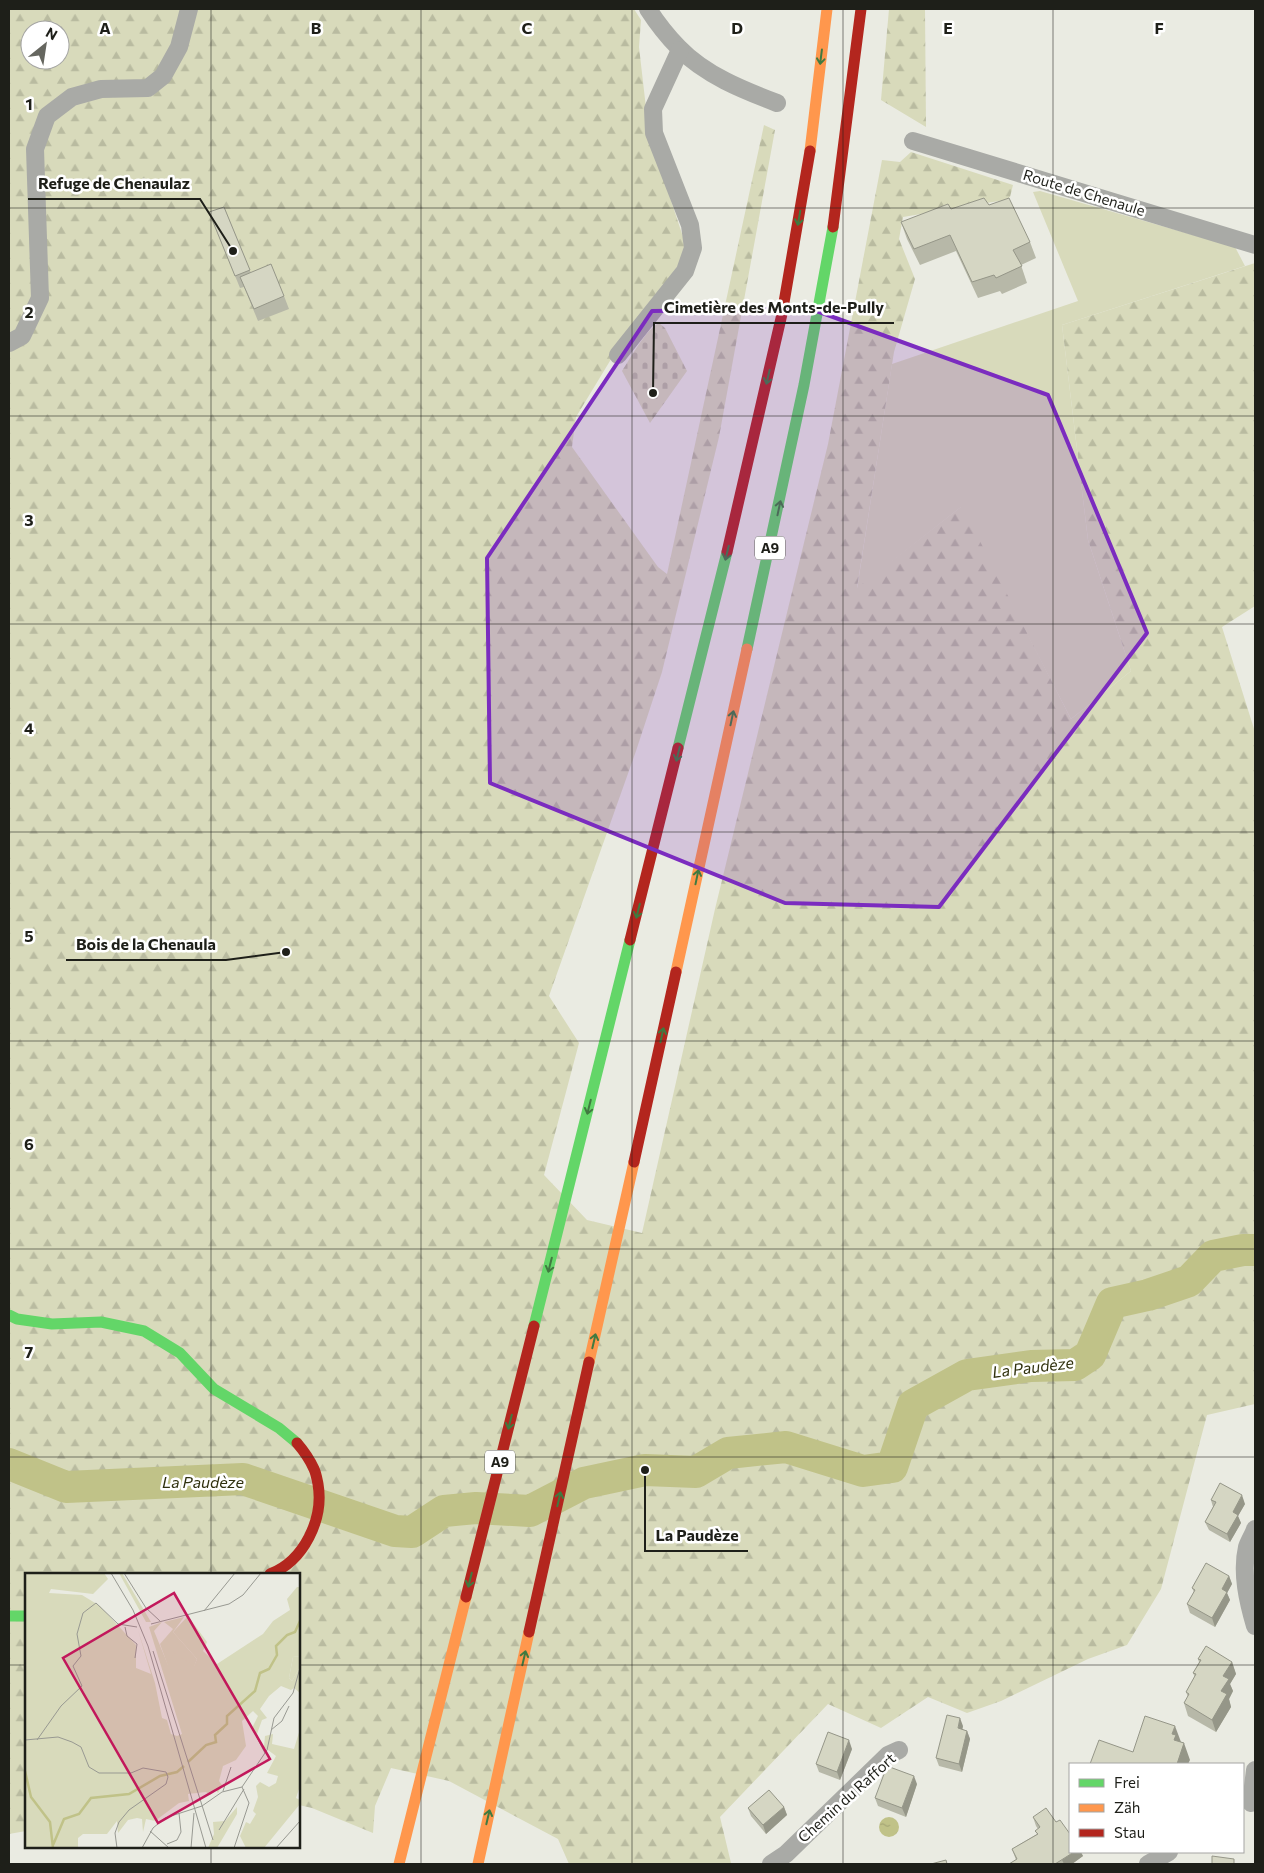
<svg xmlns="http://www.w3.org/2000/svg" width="1264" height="1873" viewBox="0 0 1264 1873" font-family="Commissioner,sans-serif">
	<defs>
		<pattern id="forest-firs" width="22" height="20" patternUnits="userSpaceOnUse" patternTransform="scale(1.25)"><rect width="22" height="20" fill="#d8dabb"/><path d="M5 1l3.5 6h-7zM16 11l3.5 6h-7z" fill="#b9bba0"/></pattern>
		<pattern id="cemetery-stones" width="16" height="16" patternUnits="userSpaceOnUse" patternTransform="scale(1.25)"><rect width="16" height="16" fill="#d8dabb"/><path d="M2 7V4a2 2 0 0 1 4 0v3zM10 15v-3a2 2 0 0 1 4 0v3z" fill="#b9bba0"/></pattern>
		<pattern id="water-ripples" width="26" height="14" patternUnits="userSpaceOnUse" patternTransform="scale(1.25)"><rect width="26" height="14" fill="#c0c288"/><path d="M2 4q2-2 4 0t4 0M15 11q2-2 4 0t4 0" fill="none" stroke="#a5a675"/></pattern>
	</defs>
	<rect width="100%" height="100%" fill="#eaebe2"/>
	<polygon fill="#d8dabb" points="1040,191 1235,247 1245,266 1062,325 1088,540 1131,671 1071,719 961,507 857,589 892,364 1078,301 1033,192"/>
	<g fill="url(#forest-firs)" fill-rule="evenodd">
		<path d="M9,9H634L641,20L639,47L649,134L688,252L616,351L576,417L572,447L658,567L667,574L764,125L775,130L719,437L662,672L636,751L549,996L579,1043L544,1175L587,1220L642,1233L715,909L828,444L882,160L900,162L911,152L1013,185L1010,197L1005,200L903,217L899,239L915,279L894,352L857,588L962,506L1071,719L1131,671L1088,540L1062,325L1255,263V606L1222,627L1255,732V1404L1207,1415L1161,1589L1127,1645L1088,1659L1001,1701L967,1713L928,1697L881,1728L828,1704L720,1817L731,1863L730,1864H569L558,1839L449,1781L391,1768L375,1806L373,1833L312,1808L299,1805V1574H26V1831L9,1834ZM30,30H60V60H30Z"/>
		<polygon points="889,9 925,9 926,127 881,100"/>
	</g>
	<path fill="url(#cemetery-stones)" d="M659,323L665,328L687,371L650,423L622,371C630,359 646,329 659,323Z"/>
	<circle fill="url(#water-ripples)" cx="889" cy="1827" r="10"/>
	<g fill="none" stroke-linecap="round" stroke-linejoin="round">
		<polyline stroke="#c0c288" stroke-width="32" points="9,1464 66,1487 243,1479 395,1531 412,1532 444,1511 476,1508 530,1511 584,1483 645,1470 696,1472 728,1453 786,1447 863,1471 892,1467 913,1405 967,1375 1031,1366 1075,1365 1090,1355 1112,1303 1148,1295 1189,1281 1213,1256 1243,1250 1255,1250"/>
		<g stroke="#a9aaa6" stroke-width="18">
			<path d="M648,9C657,23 667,36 679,48C705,75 743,90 777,103"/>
			<polyline points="913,141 1255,245"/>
			<polyline points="9,343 22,336 40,298 35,149 47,116 72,97 101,89 148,88 163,76 179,47 189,9"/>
			<polyline points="618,355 685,271 693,248 690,225 654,133 653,109 680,50"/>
			<path d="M1255,1529C1253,1535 1249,1541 1247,1547C1241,1573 1248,1602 1255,1626"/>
			<polyline points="1251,1803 1255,1770"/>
			<polyline points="771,1864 786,1854 888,1755 899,1750"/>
			<polyline points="1148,1864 1169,1852"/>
		</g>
		<g stroke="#63d668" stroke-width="11">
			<polyline points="747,649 804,385 833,227"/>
			<polyline points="678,748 727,552"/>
			<polyline points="9,1315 17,1319 52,1324 101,1322 144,1331 180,1353 214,1389 279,1428 297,1443"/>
			<polyline points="534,1326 630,940"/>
			<polyline points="9,1616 26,1616"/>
		</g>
		<g stroke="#ff974d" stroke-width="11">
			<polyline points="810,151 827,9"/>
			<polyline points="676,972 747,649"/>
			<polyline points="589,1362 634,1162"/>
			<polyline points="399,1864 466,1597"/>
			<polyline points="478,1864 529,1632"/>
		</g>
		<g stroke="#b3261e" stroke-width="11">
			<polyline points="833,227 861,9"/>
			<polyline points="727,552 782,314 810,151"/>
			<polyline points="630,940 678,748"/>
			<polyline points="634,1162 676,972"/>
			<path d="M270,1574C304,1561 324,1519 318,1484C317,1479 316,1473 314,1469C310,1460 303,1450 297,1443"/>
			<polyline points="466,1597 534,1326"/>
			<polyline points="529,1632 589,1362"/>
		</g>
	</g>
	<g fill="#b7b8a8">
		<polygon points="989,205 1030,242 1036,258 1021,265 1027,283 1002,294 1000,291 978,298 956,251 920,265 907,239 901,222 951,209"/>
		<polygon points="224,207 251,273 284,296 289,309 258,321 244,287 240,288 209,212"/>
		<polygon points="1211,1500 1245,1504 1238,1516 1241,1523 1230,1542 1209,1530 1205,1522 1213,1507"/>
		<polygon points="1229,1576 1232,1584 1227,1593 1230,1600 1215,1627 1190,1613 1187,1604 1194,1592 1192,1588"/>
		<polygon points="1198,1659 1232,1662 1236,1674 1230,1684 1233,1691 1229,1699 1231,1707 1216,1732 1188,1716 1184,1703 1188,1697 1186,1692 1195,1677 1193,1673 1199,1662"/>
		<polygon points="963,1726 962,1729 967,1731 970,1739 962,1772 939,1766 936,1758"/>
		<polygon points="852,1749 840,1780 819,1772 816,1764"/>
		<polygon points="917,1784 906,1817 878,1806 875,1798"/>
		<polygon points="784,1807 787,1815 766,1834 751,1816 748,1808"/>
		<polygon points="1033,1817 1056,1822 1083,1856 1072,1864 1009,1864 1016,1860 1012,1849 1037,1834 1035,1831 1038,1829 1036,1826"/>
	</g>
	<g fill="#959688">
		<polygon points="1242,1495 1245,1504 1238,1516 1241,1523 1230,1542 1227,1534 1233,1512"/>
		<polygon points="1229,1576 1232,1584 1227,1593 1230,1600 1215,1627 1212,1618 1222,1589"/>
		<polygon points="1232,1662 1236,1674 1230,1684 1233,1691 1229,1699 1231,1707 1216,1732 1212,1720 1221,1691 1223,1676"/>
		<polygon points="960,1718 963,1726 961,1737 958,1728"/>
		<polygon points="1175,1726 1181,1742 1184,1743 1190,1760 1188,1764 1177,1764 1172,1734"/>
		<polygon points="967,1731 970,1739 962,1772 959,1764"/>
		<polygon points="849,1740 852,1749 840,1780 837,1772"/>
		<polygon points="914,1776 917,1784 906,1817 902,1808"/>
		<polygon points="784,1807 787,1815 766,1834 763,1825"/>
		<polygon points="1074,1852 1081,1852 1083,1856 1072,1864 1064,1864 1062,1860"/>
	</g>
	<g fill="#d5d6c3" stroke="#959688">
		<polygon points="984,198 989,205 1009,198 1030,242 1013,250 1022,266 996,278 994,275 972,282 950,235 914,249 901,222 948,204 951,209"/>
		<polygon points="224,207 250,270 235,276 209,212"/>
		<polygon points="271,264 284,296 254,309 240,277"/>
		<polygon points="1220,1483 1242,1495 1233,1512 1238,1515 1227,1534 1205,1522 1216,1502 1211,1500"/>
		<polygon points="1206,1563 1229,1576 1222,1589 1227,1592 1212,1618 1187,1604 1195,1590 1192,1588"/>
		<polygon points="1206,1646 1232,1662 1223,1676 1229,1679 1221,1691 1227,1694 1212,1720 1184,1703 1189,1694 1186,1692 1196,1674 1193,1673 1201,1660 1198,1659"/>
		<polygon points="947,1715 960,1718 958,1728 967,1731 959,1764 936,1758"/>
		<polygon points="1145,1716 1175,1726 1172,1734 1176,1735 1174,1740 1184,1743 1177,1764 1090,1764 1099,1740 1133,1752"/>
		<polygon points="828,1732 849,1740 837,1772 816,1764"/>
		<polygon points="887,1766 914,1776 902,1808 875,1798"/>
		<polygon points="769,1790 784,1807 763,1825 748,1808"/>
		<polygon points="1046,1808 1056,1822 1060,1820 1070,1834 1070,1852 1074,1852 1055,1864 1009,1864 1017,1859 1012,1849 1038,1834 1035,1831 1040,1827 1033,1817"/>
		<polygon points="1212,1856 1234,1859 1234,1864 1212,1864"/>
		<polygon points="946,1860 947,1864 931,1864"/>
	</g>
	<defs><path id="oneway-shaft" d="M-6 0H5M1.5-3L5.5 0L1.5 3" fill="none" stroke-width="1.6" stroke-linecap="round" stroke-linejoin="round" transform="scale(1.25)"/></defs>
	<g stroke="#407a40">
		<use href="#oneway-shaft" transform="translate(821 57) rotate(97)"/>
		<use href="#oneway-shaft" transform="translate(799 218) rotate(100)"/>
		<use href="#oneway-shaft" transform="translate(768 377) rotate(103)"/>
		<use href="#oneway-shaft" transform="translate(779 508) rotate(-78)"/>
		<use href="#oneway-shaft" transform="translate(727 553) rotate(104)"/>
		<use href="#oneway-shaft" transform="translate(732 718) rotate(-78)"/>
		<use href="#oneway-shaft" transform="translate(678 754) rotate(104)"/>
		<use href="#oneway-shaft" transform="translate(697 877) rotate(-78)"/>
		<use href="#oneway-shaft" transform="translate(638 911) rotate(104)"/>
		<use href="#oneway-shaft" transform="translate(662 1035) rotate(-78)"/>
		<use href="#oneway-shaft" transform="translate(589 1107) rotate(104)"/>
		<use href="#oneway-shaft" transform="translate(550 1265) rotate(104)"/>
		<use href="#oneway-shaft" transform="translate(594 1341) rotate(-77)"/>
		<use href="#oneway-shaft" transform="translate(510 1422) rotate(104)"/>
		<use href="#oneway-shaft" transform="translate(559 1499) rotate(-77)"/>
		<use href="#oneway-shaft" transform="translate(470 1580) rotate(104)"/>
		<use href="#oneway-shaft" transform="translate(524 1658) rotate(-77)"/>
		<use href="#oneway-shaft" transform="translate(488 1817) rotate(-77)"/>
	</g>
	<path fill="#7b2cbf" fill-opacity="0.2" stroke="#7b2cbf" stroke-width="4" stroke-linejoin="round" d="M811,309L1048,395L1147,633L939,907L785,903L490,783L487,558L652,311Z"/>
	<path fill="none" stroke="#1e1f19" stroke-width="1" stroke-opacity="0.55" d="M211,9V1574M421,9V1864M632,9V1864M843,9V1864M1053,9V1864M9,208H1255M9,416H1255M9,624H1255M9,832H1255M9,1041H1255M9,1249H1255M9,1457H1255M9,1665H26M299,1665H1255M211,1847V1864"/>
	<g text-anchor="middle" stroke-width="5" stroke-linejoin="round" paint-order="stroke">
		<g fill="#fff" stroke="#62625e" stroke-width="1">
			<rect x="755" y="536.5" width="30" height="23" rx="4"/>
			<rect x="485" y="1450.5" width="30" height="23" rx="4"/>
		</g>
		<g font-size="14" font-weight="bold" fill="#1e1f19">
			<text x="770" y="553">A9</text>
			<text x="500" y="1467">A9</text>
		</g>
		<g font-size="15" fill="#1e1f19" stroke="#fff">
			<text transform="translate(1084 193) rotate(17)" y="5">Route de Chenaule</text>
			<text transform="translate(847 1798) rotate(-42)" y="5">Chemin du Raffort</text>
		</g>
		<g font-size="16" font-style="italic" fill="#30310e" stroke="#fff">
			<text transform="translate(1033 1367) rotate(-7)" y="6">La Paudèze</text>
			<text x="203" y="1488">La Paudèze</text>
		</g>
	</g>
	<g transform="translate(25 1573)">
		<rect width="275" height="275" fill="#eaebe2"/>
		<path d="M159,44L148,59L172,86L169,94L143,93L135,71L148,56L139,49ZM275,83V94L267,108L264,105L268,84Z" fill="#d8dabb"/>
		<path d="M0,0H79L83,6L68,21L26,16L24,20L57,22L75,33L111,72V95L126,101L113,57L130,110L137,145L142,147L146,161L152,163L157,161L124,54L137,49L129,58L143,92L149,80L169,93L172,86L148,59L163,43L182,69L178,78L192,91L238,61L248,48L265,37L262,26L272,14H275V83L268,84L264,105L267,108L275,94V120L269,115L266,117L256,113L244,123L235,136L242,145L237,147L232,161L227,155L233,143L228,138L217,148L221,173L211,187L198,193L194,208L197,212L193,220L191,217L185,222L181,219L163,221L164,228L154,230L130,248L121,246L118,259L117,246L112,245L103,247L93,260L92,248L82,261H58L53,265V275H0ZM94,0H97L126,49H121ZM275,156V213L271,225L275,227V231L239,275H221L215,263L221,249L225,251L231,241L228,238L233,224L231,213L235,209L244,214L251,210L253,203L242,200L251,183L239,174L240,163L248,161L247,171L269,176ZM212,234V241L192,275H183L189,261L188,249L200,248Z" fill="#d8dabb"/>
		<path fill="none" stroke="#c0c288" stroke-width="2.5" d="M163,189L181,172L191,169L190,162L202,151V143L230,118L235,100L244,96L252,82L251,73L262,62L270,59L275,48M0,198L6,224L25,249L28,275M28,272L39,246L54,241L66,225L104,221L135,203L152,199L159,193"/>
		<path fill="none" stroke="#989992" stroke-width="1" d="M86,0L108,37L123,73L181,275M99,0L121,35L135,48M179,38L210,0M126,51L204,31L218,22L236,0M100,54L102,63L112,71L110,85M128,78L188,267M226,153L240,180M246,157L257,148L264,133M0,167L33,164L47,169L56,174L64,194L74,200H106L118,195L141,199L143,204L141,211L104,237L94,249L90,260L92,275M12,167L36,133L57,113L48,93L56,83L52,61L58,40L71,30L93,51L112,54M217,214L242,177L249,145L268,120L275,95M198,218L206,194M194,257L219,216M125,258L144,275M142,271L152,267L156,259L154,240M117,275L128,255L140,245L177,233L197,219L217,214M166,275L169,240M209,275L224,230L217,214M251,275L275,248"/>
		<path fill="#c2185b" fill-opacity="0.15" stroke="#c2185b" stroke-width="2.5" d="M149,20L245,186L133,250L38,85Z"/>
		<rect width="275" height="275" fill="none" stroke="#1e1f19" stroke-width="2.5"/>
	</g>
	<g font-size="16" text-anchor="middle" font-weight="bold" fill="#1e1f19" stroke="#fff" stroke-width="5" stroke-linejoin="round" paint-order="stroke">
		<text x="105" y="34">A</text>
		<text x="316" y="34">B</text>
		<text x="527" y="34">C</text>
		<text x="737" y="34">D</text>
		<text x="948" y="34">E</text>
		<text x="1159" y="34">F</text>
		<text x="29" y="110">1</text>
		<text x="29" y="318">2</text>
		<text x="29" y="526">3</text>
		<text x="29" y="734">4</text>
		<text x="29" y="942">5</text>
		<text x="29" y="1150">6</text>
		<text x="29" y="1358">7</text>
	</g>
	<path fill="none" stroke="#1e1f19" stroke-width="2" d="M233 251L200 199H28M653 393L654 323H894M286 952L226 960H66M645 1470L645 1551H748"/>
	<g fill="#1e1f19" stroke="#fff" stroke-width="2">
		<circle cx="233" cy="251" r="5"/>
		<circle cx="653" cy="393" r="5"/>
		<circle cx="286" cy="952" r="5"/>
		<circle cx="645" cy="1470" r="5"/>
	</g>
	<g font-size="16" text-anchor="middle" font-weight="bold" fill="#1e1f19" stroke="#fff" stroke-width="5" stroke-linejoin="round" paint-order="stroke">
		<text x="114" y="189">Refuge de Chenaulaz</text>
		<text x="774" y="313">Cimetière des Monts-de-Pully</text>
		<text x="146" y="950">Bois de la Chenaula</text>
		<text x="697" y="1541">La Paudèze</text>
	</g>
	<rect width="1264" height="1873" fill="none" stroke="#1e1f19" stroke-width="20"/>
	<rect x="1069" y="1763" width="175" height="90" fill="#ffffff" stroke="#a5a5a3"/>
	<rect x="1079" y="1779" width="25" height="8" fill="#63d668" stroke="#a5a5a3"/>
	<text x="1114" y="1788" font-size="15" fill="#1e1f19">Frei</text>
	<rect x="1079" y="1804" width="25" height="8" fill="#ff974d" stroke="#a5a5a3"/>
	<text x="1114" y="1813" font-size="15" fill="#1e1f19">Zäh</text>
	<rect x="1079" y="1829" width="25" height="8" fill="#b3261e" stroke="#a5a5a3"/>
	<text x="1114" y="1838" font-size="15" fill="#1e1f19">Stau</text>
	<g transform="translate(45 45) rotate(30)"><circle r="24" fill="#ffffff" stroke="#a5a5a3"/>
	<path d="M0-4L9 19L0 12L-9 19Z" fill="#65665f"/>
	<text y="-8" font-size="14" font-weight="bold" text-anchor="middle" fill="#1e1f19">N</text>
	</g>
</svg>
